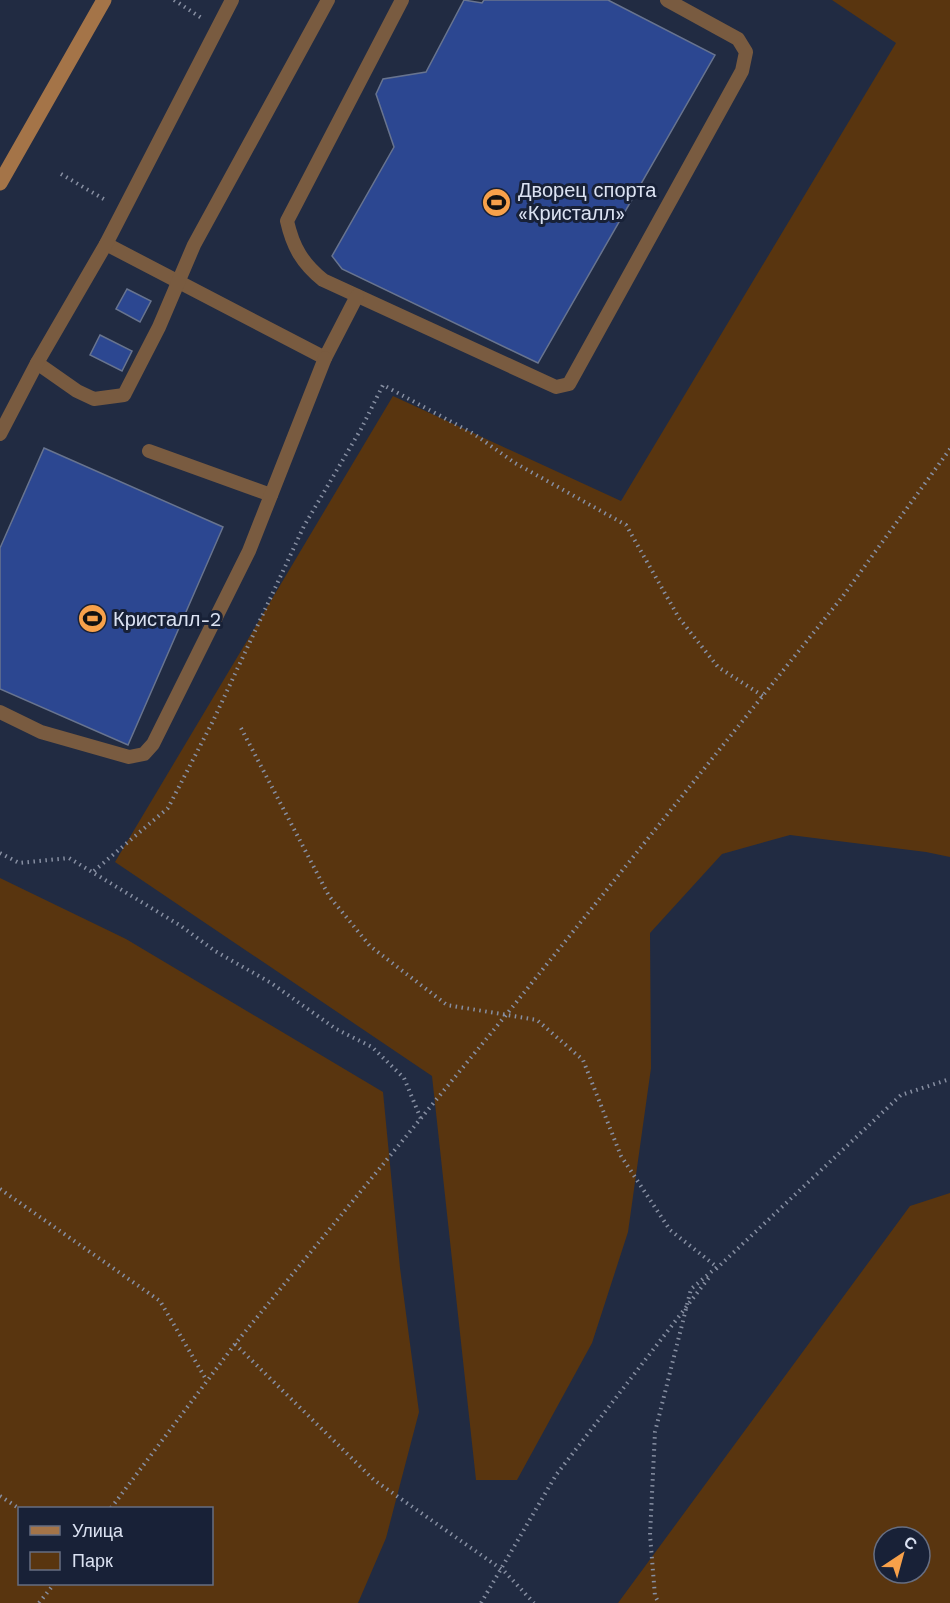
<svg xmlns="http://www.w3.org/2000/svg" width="950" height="1603" viewBox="0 0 950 1603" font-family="'Work Sans',sans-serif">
	<rect width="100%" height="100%" fill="#212b42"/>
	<g fill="#59350f" fill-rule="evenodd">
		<polygon points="832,0 950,0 950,857 926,852 790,835 722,854 650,933 651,1068 628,1232 592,1343 517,1480 476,1480 432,1076 115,862 393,396 621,501 896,43"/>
		<path d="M0,878L126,939L383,1092L400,1268L419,1412L386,1538L358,1603H0ZM212,1508V1584H20V1508Z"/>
		<path d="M950,1193V1603H618L910,1206ZM884,1537H920V1573H884Z"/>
	</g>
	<g fill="#2c4791" stroke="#68748f" stroke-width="1.5">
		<polygon points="464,0 482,3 484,0 608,0 715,55 538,363 342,269 332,256 394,147 376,94 383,79 426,72"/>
		<polygon points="127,289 151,301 140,322 116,309"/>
		<polygon points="100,335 132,351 122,371 90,355"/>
		<polygon points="44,448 223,527 128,745 0,689 0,548"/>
	</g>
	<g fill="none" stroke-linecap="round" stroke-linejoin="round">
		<g stroke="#878fa2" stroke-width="4" stroke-dasharray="1.5 4.5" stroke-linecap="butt">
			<polyline points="174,0 203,19"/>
			<polyline points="61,174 107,201"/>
			<polyline points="241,728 329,896 370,946 447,1005 537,1020 583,1060 621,1156 670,1230 717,1267 691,1289 655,1432 650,1535 655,1596 659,1603"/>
			<polyline points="0,853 19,863 69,858 181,926 215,951 271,983 336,1029 372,1047 404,1078 421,1119"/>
			<polyline points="94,871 168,808 213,721 304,526 361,429 383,385 474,434 515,463 626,525 679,618 718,667 763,696"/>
			<polyline points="0,1189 160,1301 207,1381"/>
			<polyline points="716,1269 901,1095 950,1079"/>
			<polyline points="235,1344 374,1480 504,1571 534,1603"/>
			<polyline points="0,1496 20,1509"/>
			<polyline points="111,1508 235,1344 506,1015 843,596 950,449"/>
			<polyline points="39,1603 54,1584"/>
			<polyline points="481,1603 556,1475 711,1275"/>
		</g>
		<g stroke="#795b40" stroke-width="14">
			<path d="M402,0L287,221C293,247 302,263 323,280L556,387L569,384L742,71L746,52L738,39L667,0"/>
			<polyline points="106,244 325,358 357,296"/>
			<polyline points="37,363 77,391 94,399 124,395 159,327 194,245 328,0"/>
			<polyline points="0,434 37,363 106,244 232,0"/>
			<polyline points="149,451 271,495"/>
			<polyline points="0,712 41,732 129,757 144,754 153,744 249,551 325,358"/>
		</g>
		<polyline stroke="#a47448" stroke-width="15" points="0,183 104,0"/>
	</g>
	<defs>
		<symbol id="stadium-disc" viewBox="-11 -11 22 22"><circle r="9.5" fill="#f8a14a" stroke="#182137"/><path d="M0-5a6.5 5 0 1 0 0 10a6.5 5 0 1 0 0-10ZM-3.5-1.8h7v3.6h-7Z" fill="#111"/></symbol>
	</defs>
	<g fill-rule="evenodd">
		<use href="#stadium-disc" x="480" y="186" width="33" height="33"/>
		<use href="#stadium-disc" x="76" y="602" width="33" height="33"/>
	</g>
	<g text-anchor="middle" stroke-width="6" stroke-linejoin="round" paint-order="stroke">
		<g font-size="20" fill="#dbe2f2" stroke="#182137" text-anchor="start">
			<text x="518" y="197">Дворец спорта<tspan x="518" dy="23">«Кристалл»</tspan></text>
			<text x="113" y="626">Кристалл-2</text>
		</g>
	</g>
	<rect x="18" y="1507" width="195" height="78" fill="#182137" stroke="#666e82" stroke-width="1.5"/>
	<rect x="30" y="1526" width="30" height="9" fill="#a47448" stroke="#666e82" stroke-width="1.5"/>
	<text x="72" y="1537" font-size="18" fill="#dbe2f2">Улица</text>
	<rect x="30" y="1552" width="30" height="18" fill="#59350f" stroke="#666e82" stroke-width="1.5"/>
	<text x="72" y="1567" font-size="18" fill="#dbe2f2">Парк</text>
	<g transform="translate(902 1555) rotate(36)"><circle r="28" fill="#182137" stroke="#666e82" stroke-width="1.5"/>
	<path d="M0-4.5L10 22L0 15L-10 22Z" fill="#f8a14a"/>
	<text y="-9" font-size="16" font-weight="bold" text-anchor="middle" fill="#dbe2f2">С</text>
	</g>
</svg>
